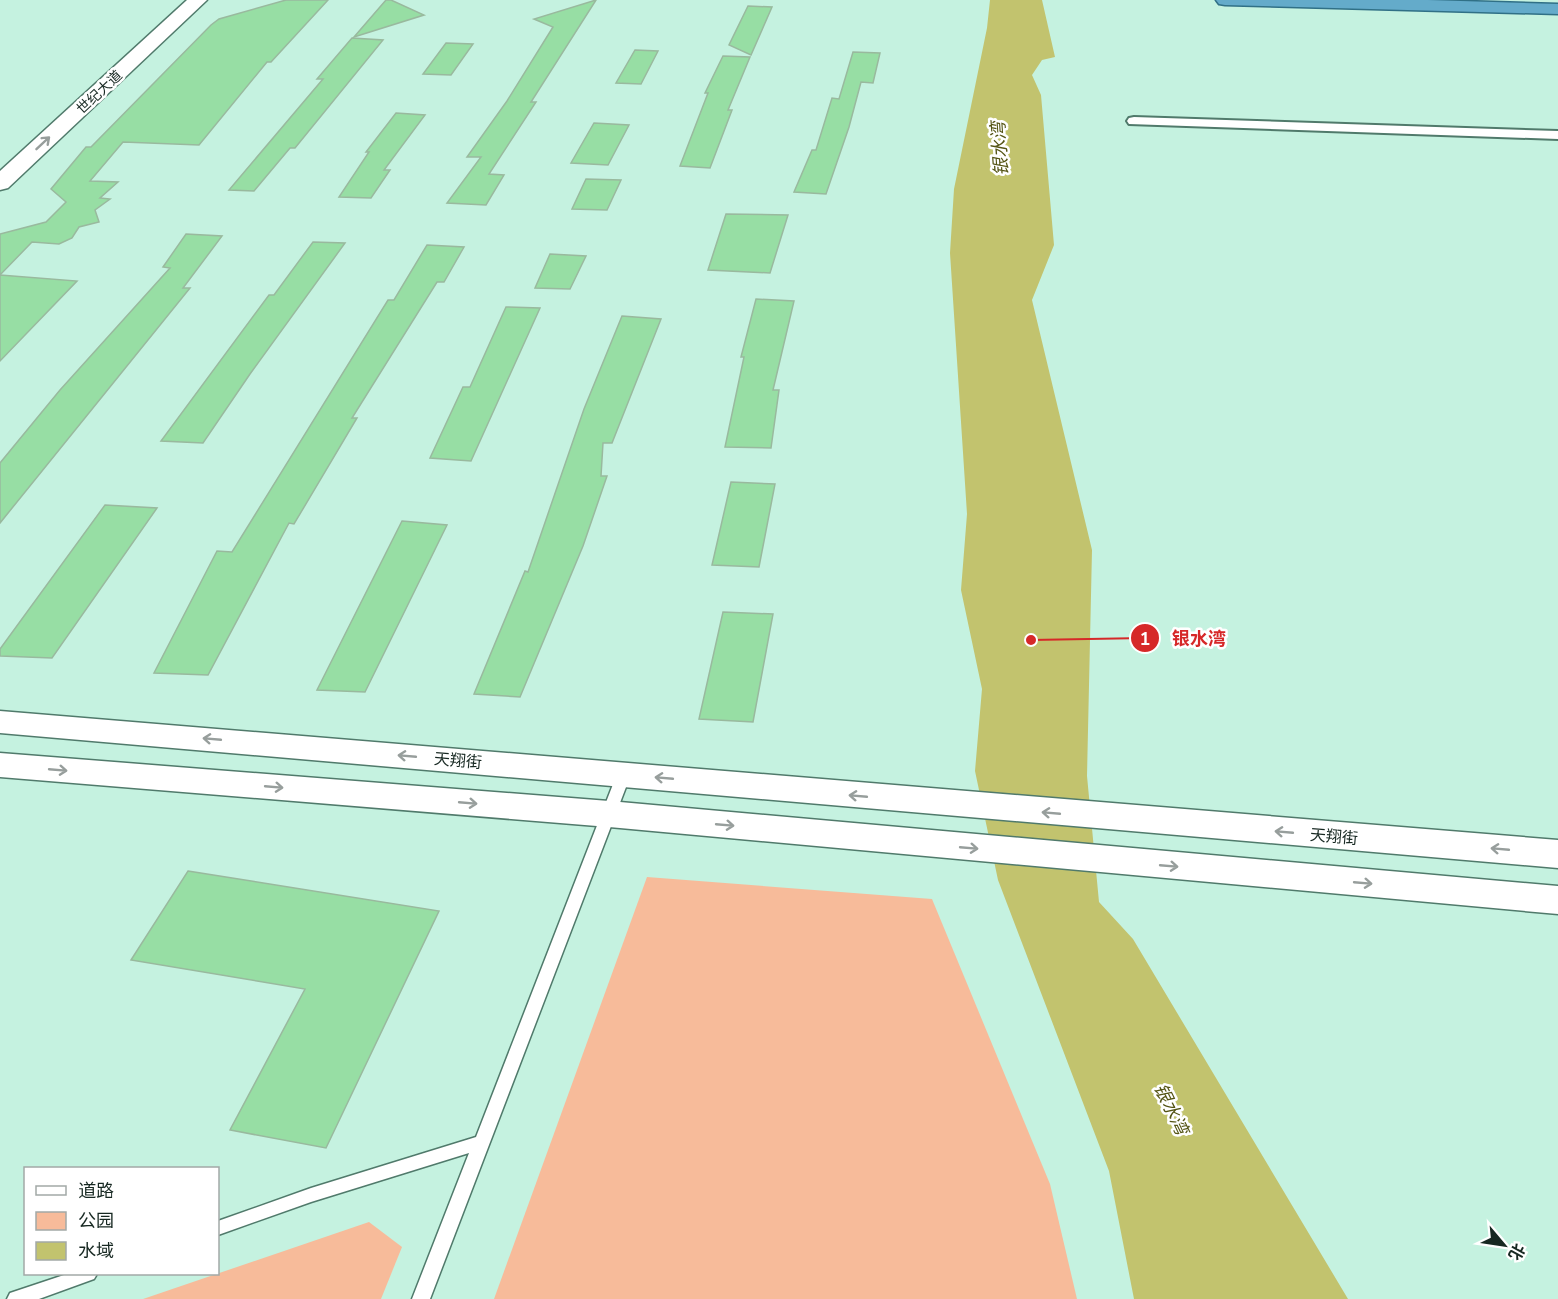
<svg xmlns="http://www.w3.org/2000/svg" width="1558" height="1299" viewBox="0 0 1558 1299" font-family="'Nunito Sans','Noto Sans SC',sans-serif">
	<rect width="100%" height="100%" fill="#c5f2e0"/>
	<g fill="#f7bb9a">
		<polygon points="647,877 932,899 1050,1184 1077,1299 494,1299"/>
		<polygon points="369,1222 402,1247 381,1299 143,1299"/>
	</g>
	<polygon fill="#c2c36e" points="990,0 1042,0 1055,57 1042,60 1032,75 1041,95 1054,245 1032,300 1092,550 1087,776 1099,902 1133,939 1348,1299 1134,1299 1109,1171 998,880 975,771 982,689 961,590 967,514 950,253 954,189 987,28"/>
	<g fill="#97dea4" stroke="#99b99e" stroke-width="1.5">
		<polygon points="286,0 328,0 271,62 267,62 199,145 123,142 90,181 118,182 100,198 110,199 95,210 99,222 79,227 72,238 59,244 32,242 0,275 0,234 46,222 66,202 51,189 86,147 91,147 211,25 219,19"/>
		<polygon points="386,0 391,0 424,15 354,37"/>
		<polygon points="596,0 531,102 536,102 489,174 504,175 486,205 447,203 481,157 467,157 507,101 553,27 534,19"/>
		<polygon points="748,6 772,7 751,55 729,45"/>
		<polygon points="352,38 383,40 295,148 290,148 254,191 229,190 323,79 317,79"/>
		<polygon points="446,43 473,44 451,75 423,74"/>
		<polygon points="635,50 658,51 641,84 616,83"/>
		<polygon points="853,52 880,53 873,83 861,82 849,127 826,194 794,192 812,150 816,150 832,98 839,99"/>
		<polygon points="723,56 750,57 728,110 732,110 710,168 680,166 708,93 705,93"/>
		<polygon points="396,113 425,115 384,170 390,170 371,198 339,197 369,152 366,152"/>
		<polygon points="594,123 629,125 608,165 571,163"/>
		<polygon points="586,179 621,180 607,210 572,209"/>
		<polygon points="726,214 788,215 770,273 708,270"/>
		<polygon points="186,234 222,236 183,288 190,288 0,523 0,463 60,390 170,268 163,267"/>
		<polygon points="313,242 345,243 250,374 203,443 161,441 269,295 274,295"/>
		<polygon points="427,245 464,247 444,282 437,282 352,418 357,418 294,524 289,523 208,675 154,673 217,551 232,552 388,300 394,300"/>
		<polygon points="550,254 586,256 570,289 535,288"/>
		<polygon points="0,275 77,281 0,361"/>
		<polygon points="756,299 794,301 773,390 779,390 771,448 725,447 744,357 741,357"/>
		<polygon points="506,307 540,308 471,461 430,458 463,387 470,387"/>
		<polygon points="622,316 661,319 612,443 603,443 601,476 607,476 583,546 520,697 474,694 525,571 528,572 584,409"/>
		<polygon points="731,482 775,484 759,567 712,565"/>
		<polygon points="105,505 157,508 52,658 0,656 0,649"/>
		<polygon points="402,521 447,525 365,692 317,690"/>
		<polygon points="723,612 773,614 753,722 699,719"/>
		<polygon points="188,871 439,911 326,1148 230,1130 305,989 131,960"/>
	</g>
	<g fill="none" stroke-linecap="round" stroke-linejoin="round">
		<defs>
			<g id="service">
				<polygon points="624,770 629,771 631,774 430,1299 412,1299 469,1153 311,1202 218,1235 218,1221 311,1188 476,1137 617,774 619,771"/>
				<polygon points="67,1274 97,1274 94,1279 39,1299 7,1299 10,1293"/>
			</g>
			<polygon id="minor" points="1134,117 1558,131 1558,139 1129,124 1127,121 1129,118"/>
			<g id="secondary">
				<polygon points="187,0 207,0 8,188 0,190 0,171"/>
				<polygon points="0,711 1558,840 1558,868 0,733"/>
				<polygon points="0,753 609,801 1558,886 1558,914 609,827 0,777"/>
			</g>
			<polygon id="trunk" points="1216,0 1428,0 1558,4 1558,14 1225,5 1219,4"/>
		</defs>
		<use href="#service" stroke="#507a6b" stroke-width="3"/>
		<use href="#minor" stroke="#507a6b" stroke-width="4"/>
		<use href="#secondary" stroke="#507a6b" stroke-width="3"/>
		<use href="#trunk" stroke="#307086" stroke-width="3"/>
		<use href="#service" fill="#fff" fill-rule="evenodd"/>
		<use href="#minor" fill="#fff" fill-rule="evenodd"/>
		<use href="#secondary" fill="#fff" fill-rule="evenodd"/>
		<use href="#trunk" fill="#64abca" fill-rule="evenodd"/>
	</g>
	<defs><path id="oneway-shaft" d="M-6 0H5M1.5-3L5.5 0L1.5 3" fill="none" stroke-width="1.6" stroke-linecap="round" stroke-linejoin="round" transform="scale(1.5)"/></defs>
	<g stroke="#979e9c">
		<use href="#oneway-shaft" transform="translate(43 143) rotate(-43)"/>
		<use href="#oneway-shaft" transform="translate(212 739) rotate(-175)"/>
		<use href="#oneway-shaft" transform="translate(407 756) rotate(-175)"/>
		<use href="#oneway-shaft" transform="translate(58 770) rotate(5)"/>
		<use href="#oneway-shaft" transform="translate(664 778) rotate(-175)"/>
		<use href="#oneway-shaft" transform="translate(274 787) rotate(5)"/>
		<use href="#oneway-shaft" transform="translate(858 796) rotate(-175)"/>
		<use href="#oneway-shaft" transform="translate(468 803) rotate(5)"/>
		<use href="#oneway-shaft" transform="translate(1051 813) rotate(-175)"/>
		<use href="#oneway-shaft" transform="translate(725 825) rotate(5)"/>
		<use href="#oneway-shaft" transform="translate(1284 832) rotate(-175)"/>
		<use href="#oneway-shaft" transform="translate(969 848) rotate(5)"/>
		<use href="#oneway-shaft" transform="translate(1500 849) rotate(-175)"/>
		<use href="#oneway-shaft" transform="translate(1169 866) rotate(5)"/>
		<use href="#oneway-shaft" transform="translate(1363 883) rotate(5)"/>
	</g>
	<g text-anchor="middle" stroke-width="5" stroke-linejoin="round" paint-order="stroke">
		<g font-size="14" fill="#172822" stroke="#fff">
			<text transform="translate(99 92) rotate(-43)" y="5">世纪大道</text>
		</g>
		<g font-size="16" fill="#172822" stroke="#fff">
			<text transform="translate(458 760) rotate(5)" y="6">天翔街</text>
			<text transform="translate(1334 836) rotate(5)" y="6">天翔街</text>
		</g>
		<g font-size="18" font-style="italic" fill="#545414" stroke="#fff">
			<text transform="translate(1000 149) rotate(-94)" y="6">银水湾</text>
			<text transform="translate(1171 1109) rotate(64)" y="6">银水湾</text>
		</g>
	</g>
	<path fill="none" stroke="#d62828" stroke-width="2" d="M1031 640L1145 638"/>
	<g fill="#d62828" stroke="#fff" stroke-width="2">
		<circle cx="1031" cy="640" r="6"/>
		<circle cx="1145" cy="638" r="15"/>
	</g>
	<g font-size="18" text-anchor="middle" font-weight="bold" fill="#fff">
		<text x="1145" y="645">1</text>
	</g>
	<g font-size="18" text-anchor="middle" font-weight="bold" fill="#d62828" stroke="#fff" stroke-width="5" stroke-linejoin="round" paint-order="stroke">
		<text x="1199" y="645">银水湾</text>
	</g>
	<rect x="24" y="1167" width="195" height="108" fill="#ffffff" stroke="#a2a9a7" stroke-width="1.5"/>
	<rect x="36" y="1186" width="30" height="9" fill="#ffffff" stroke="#a2a9a7" stroke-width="1.5"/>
	<text x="78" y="1197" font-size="18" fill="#172822">道路</text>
	<rect x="36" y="1212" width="30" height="18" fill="#f7bb9a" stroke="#a2a9a7" stroke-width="1.5"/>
	<text x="78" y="1227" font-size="18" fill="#172822">公园</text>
	<rect x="36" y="1242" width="30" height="18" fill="#c2c36e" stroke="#a2a9a7" stroke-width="1.5"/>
	<text x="78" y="1257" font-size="18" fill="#172822">水域</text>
	<g transform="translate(1504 1245) rotate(119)" stroke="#ffffff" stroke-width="4.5" paint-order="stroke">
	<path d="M0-4.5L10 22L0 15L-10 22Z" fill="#172822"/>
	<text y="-9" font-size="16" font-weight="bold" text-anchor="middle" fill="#172822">北</text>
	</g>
</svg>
